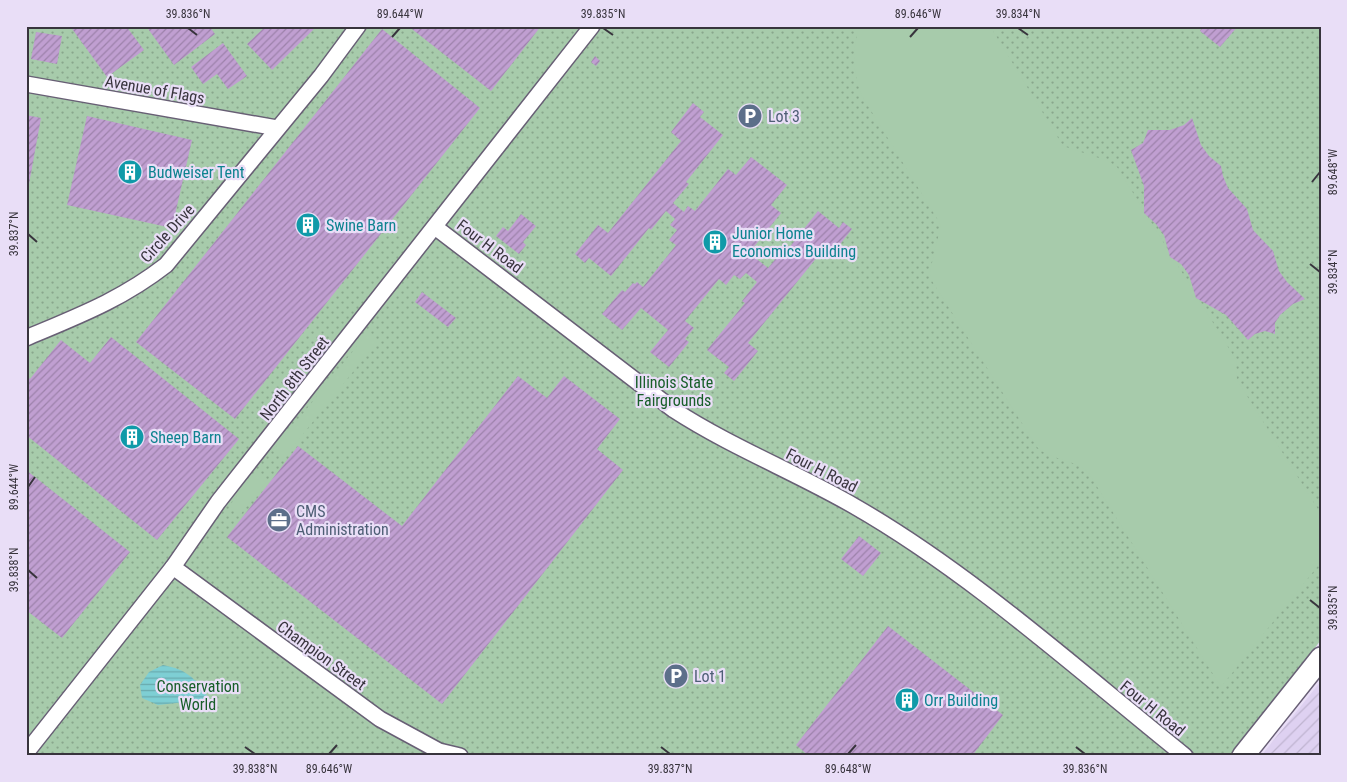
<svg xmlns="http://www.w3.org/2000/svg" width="1347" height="782" viewBox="0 0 1347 782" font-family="'Roboto Condensed',sans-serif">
	<defs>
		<pattern id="industrial-furrows" width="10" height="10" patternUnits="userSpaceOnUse" patternTransform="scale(1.25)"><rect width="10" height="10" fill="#ded1f1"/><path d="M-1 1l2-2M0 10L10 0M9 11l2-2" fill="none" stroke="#bfb4d0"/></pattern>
		<pattern id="grass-dots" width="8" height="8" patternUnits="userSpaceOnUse" patternTransform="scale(1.25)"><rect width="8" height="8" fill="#a7cbab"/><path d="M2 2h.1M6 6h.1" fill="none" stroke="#89a68c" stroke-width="1.8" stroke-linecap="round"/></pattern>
		<pattern id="water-rules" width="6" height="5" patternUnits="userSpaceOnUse" patternTransform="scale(1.25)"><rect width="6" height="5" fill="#7ecfd4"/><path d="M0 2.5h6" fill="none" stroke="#68a9ad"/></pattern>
		<pattern id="building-hatch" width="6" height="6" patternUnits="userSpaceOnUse" patternTransform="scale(1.25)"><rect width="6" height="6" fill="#c09fd1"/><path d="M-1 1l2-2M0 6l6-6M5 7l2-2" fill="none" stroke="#9d82ab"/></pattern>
	</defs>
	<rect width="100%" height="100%" fill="#e9def7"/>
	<polygon fill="url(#industrial-furrows)" points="1321,681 1321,756 1261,756"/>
	<polygon fill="url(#grass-dots)" points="26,26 1321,26 1321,640 1230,756 26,756"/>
	<g fill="#a7cbab">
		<path d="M860,26H990L1063,146L1108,161L1117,167L1236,360L1237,380L1321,514V562L1221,687L1088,472C1074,459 1049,460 1037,447L932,281L930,271L941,225L862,96C853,73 851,50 860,26Z"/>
		<polygon points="365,336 370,336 377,342 283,459 273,451"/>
		<polygon points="255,473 266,482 240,515 229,506"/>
	</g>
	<path fill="url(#water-rules)" d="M163,665C187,670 194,677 208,697L204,700L158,705L142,698L140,685L149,672Z"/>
	<g fill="url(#building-hatch)">
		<polygon points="70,26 126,26 144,50 107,77"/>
		<polygon points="146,26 209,26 215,34 174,65"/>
		<polygon points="266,26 310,26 314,29 272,70 247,44"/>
		<polygon points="408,26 541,26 491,91"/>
		<polygon points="1203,26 1238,26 1220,47 1200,31"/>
		<polygon points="382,29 480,108 235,419 136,342"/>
		<polygon points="36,32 62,36 57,64 31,59"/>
		<polygon points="223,43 247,76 228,89 217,74 203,84 191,67"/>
		<polygon points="595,56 600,61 596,66 591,62"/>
		<polygon points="693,103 704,112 700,117 723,135 686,182 689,184 673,203 684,212 688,206 695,211 728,169 736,175 751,157 787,185 771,205 781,213 749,253 768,268 778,256 781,258 818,211 839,228 843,222 852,229 830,257 822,251 748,343 758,351 734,381 724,373 729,367 707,350 745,303 742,301 757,282 746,273 740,279 734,275 726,285 719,279 685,321 694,328 685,339 689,342 669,367 650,352 668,330 641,308 622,330 602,314 622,290 625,292 633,283 635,284 637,282 643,287 676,245 669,240 677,230 670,225 675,219 666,211 651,230 649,228 611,276 589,258 585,263 575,254 598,225 608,233 681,141 671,132"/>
		<polygon points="26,115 41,118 27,195 26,195"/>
		<polygon points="87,116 192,140 172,228 67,205"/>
		<polygon points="1192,118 1201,145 1209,156 1221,166 1223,176 1228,188 1247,209 1253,230 1273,251 1279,271 1287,282 1305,299 1293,304 1280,315 1275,323 1275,334 1265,331 1255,334 1248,340 1226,315 1196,298 1189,275 1181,264 1170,257 1164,235 1156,224 1144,213 1144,186 1131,150 1143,143 1148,130 1170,130 1184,125"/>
		<polygon points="521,214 536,226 523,242 526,245 519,254 496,236 503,227 508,231"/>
		<polygon points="422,292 456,318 448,327 415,302"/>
		<polygon points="111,337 239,439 157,540 26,435 26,375 30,379 61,340 90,363"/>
		<polygon points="518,376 547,398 564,376 620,419 597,449 623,470 442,704 227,537 298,446 402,526"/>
		<polygon points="26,470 130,552 62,638 26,610"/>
		<polygon points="859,536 881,553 863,576 841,559"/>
		<polygon points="888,626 1003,715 972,756 809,756 796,745"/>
	</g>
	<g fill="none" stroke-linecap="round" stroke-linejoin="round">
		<defs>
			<g id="minor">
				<polyline points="26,84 277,128"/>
				<path d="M435,227L674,410C731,447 795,472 854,506C971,573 1079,671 1185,756"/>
				<path d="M26,338C78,316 121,300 166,265L321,76L358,26"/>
				<polyline points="173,567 380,719 439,751 460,756"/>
				<polyline points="26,753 173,567 218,502 592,26"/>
			</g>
			<polyline id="secondary" points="1243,756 1321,658"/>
		</defs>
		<use href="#minor" stroke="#685f75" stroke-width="18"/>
		<use href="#secondary" stroke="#685f75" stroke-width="24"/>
		<use href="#minor" stroke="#fff" stroke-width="15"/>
		<use href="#secondary" stroke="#fff" stroke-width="21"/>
	</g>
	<path fill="none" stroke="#38343d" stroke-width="2" d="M188,28L197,35M603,28L613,35M1018,28L1028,35M392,37L400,28M910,37L918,28M1312,182L1320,172M28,234L37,242M1310,264L1320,272M28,487L35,477M28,570L37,578M1310,600L1320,608M245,747L255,754M661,747L670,754M1076,747L1085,754M329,754L337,745M848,754L856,745"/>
	<defs>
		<symbol id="parking-disc" viewBox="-11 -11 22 22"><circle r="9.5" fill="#5c6f8a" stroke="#e9def7"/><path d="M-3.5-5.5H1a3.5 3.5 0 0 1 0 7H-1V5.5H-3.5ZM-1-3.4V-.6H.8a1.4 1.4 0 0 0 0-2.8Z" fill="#fff"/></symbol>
		<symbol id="building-disc" viewBox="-11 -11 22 22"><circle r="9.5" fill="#0f9aa8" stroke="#e9def7"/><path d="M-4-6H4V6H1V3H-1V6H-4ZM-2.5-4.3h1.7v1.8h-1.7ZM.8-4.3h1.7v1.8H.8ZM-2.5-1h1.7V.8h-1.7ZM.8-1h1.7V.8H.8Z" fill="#fff"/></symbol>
		<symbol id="office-disc" viewBox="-11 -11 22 22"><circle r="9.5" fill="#5c6f8a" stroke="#e9def7"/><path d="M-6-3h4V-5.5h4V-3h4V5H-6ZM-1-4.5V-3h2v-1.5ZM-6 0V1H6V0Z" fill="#fff"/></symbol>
	</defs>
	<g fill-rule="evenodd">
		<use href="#parking-disc" x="736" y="102" width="28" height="28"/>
		<use href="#building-disc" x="116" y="158" width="28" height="28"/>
		<use href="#building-disc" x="294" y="211" width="28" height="28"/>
		<use href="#building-disc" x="701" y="228" width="28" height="28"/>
		<use href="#building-disc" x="118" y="423" width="28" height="28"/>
		<use href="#office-disc" x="265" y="506" width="28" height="28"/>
		<use href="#parking-disc" x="662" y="662" width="28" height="28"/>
		<use href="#building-disc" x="893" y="686" width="28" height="28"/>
	</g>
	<g text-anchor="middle" stroke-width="4.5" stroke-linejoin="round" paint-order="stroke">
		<g font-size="16" fill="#38343d" stroke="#e9def7">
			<text transform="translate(155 89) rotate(10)" y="6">Avenue of Flags</text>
			<text transform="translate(167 233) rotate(-48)" y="6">Circle Drive</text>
			<text transform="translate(490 246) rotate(37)" y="6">Four H Road</text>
			<text transform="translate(294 378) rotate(-52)" y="6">North 8th Street</text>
			<text transform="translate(822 470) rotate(27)" y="6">Four H Road</text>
			<text transform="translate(322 655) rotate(36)" y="6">Champion Street</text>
			<text transform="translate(1153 708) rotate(39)" y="6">Four H Road</text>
		</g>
		<g font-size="16" fill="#4e5e75" stroke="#e9def7" text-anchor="start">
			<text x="768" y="122">Lot 3</text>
			<text x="296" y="517">CMS<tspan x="296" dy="18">Administration</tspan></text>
			<text x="694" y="682">Lot 1</text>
		</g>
		<g font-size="16" fill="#0d838f" stroke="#e9def7" text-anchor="start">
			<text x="148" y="178">Budweiser Tent</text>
			<text x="326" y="231">Swine Barn</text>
			<text x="732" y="239">Junior Home<tspan x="732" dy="18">Economics Building</tspan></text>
			<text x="150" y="443">Sheep Barn</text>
			<text x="924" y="706">Orr Building</text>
		</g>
		<g font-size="16" fill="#175e29" stroke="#e9def7">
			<text x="674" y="388">Illinois State<tspan x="674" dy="18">Fairgrounds</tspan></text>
			<text x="198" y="692">Conservation<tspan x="198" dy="18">World</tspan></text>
		</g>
	</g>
	<rect width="1347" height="782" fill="none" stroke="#e9def7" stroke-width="55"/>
	<rect x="28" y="28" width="1292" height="726" fill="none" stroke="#38343d" stroke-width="2"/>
	<g font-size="12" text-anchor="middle" fill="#38343d">
		<text x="188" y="18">39.836°N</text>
		<text x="400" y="18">89.644°W</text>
		<text x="603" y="18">39.835°N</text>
		<text x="918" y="18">89.646°W</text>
		<text x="1018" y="18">39.834°N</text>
		<text transform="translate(1333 172) rotate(-90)" y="4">89.648°W</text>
		<text transform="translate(14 234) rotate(-90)" y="4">39.837°N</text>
		<text transform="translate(1333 272) rotate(-90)" y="4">39.834°N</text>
		<text transform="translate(14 487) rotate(-90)" y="4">89.644°W</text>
		<text transform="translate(14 570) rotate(-90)" y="4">39.838°N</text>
		<text transform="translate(1333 608) rotate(-90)" y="4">39.835°N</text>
		<text x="255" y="773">39.838°N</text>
		<text x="329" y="773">89.646°W</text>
		<text x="670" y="773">39.837°N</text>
		<text x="848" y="773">89.648°W</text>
		<text x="1085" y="773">39.836°N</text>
	</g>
</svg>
